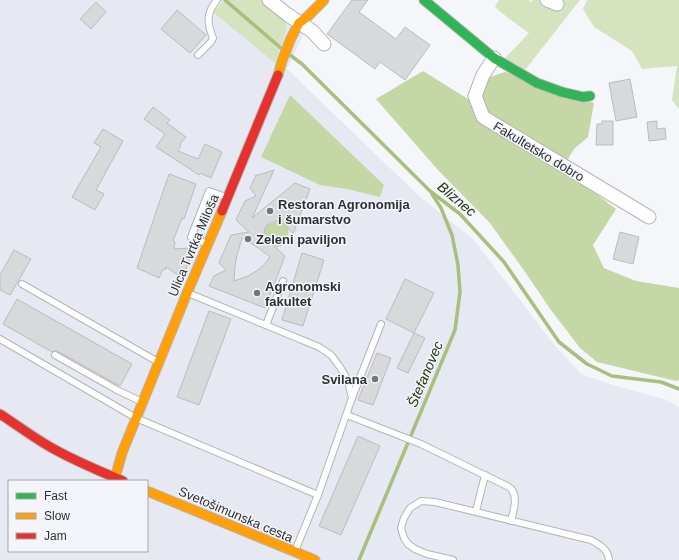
<svg xmlns="http://www.w3.org/2000/svg" width="679" height="560" viewBox="0 0 679 560" font-family="Helvetica,sans-serif">
	<rect width="100%" height="100%" fill="#f5f6f9"/>
	<path fill="#e6e8f2" fill-rule="evenodd" d="M0,0H262L304,33L287,69L419,196L473,239L556,347L581,374L613,385L664,399L679,407V560H0ZM9,481H147V551H9Z"/>
	<g fill="#d5e4bf">
		<polygon points="225,0 262,0 285,19 287,28 275,63 213,12"/>
		<polygon points="499,0 529,0 531,2 533,0 541,0 555,11 562,2 559,0 580,0 525,70 505,58 529,33 508,18 495,7"/>
		<polygon points="587,0 679,0 679,109 672,100 677,66 642,69 632,51 594,27 583,9"/>
	</g>
	<g fill="#c4d7a4">
		<polygon points="423,71 476,104 481,80 505,72 594,103 588,137 574,149 565,164 574,177 616,209 593,245 604,268 636,281 679,288 679,380 676,381 597,362 580,348 551,310 523,269 490,223 438,170 376,99"/>
		<polygon points="290,95 384,185 380,197 347,189 320,185 261,157"/>
		<path d="M278,221C297,224 286,248 277,247C273,247 270,242 267,240C262,235 264,230 267,225Z"/>
	</g>
	<g fill="none" stroke-linecap="round" stroke-linejoin="round">
		<g stroke="#a8bf7e" stroke-width="3.5">
			<polyline points="225,0 282,49"/>
			<polyline points="290,55 302,64 430,191 460,214 504,262 559,342 587,364 612,376 661,382 679,389"/>
			<polyline points="359,560 455,330 460,292 458,265 452,235 441,208 432,194"/>
		</g>
	</g>
	<g fill="#d8d9db" stroke="#bbbcbe" fill-rule="evenodd">
		<polygon points="352,0 368,0 359,12 396,39 405,27 430,45 405,80 380,62 375,69 327,34"/>
		<polygon points="96,2 106,12 91,29 80,19"/>
		<polygon points="177,10 206,35 190,53 161,29"/>
		<polygon points="630,79 637,117 616,121 609,83"/>
		<polygon points="153,107 170,120 167,123 186,137 180,144 181,145 178,151 198,159 205,144 222,152 211,178 200,173 199,175 156,147 165,134 144,119"/>
		<polygon points="602,121 613,121 613,145 596,145 597,124 602,124"/>
		<polygon points="657,121 657,129 665,128 666,139 649,141 647,122"/>
		<polygon points="103,129 123,141 96,190 104,194 95,210 72,197 101,147 94,143"/>
		<path d="M274,170L252,218L295,183L310,189L293,234L285,224L279,220L270,223L266,226L263,236L285,256L265,308L209,286L214,276L226,270L219,263L231,235L249,232L236,220L245,201L256,196L250,188L256,175H259ZM242,238L257,247L270,257L263,266L258,270L248,276L234,281L235,266L237,255Z"/>
		<polygon points="169,174 196,184 184,219 182,218 173,241 175,242 174,249 192,248 191,255 184,274 181,277 166,267 165,270 163,269 159,278 137,268"/>
		<polygon points="620,232 639,237 633,264 613,259"/>
		<polygon points="14,250 31,259 10,295 0,290 0,275"/>
		<polygon points="302,253 324,260 303,326 282,320"/>
		<polygon points="405,279 434,293 414,333 386,319"/>
		<polygon points="17,299 132,364 120,386 57,351 55,351 52,352 3,324"/>
		<polygon points="209,311 231,319 199,405 177,397"/>
		<polygon points="414,333 425,338 408,373 397,368"/>
		<polygon points="377,353 391,358 373,405 358,400"/>
		<polygon points="358,436 380,446 341,535 319,526"/>
	</g>
	<g fill="none" stroke-linecap="round" stroke-linejoin="round">
		<defs>
			<g id="lane">
				<path d="M198,55L211,42L213,38C207,23 206,13 217,0"/>
				<polyline points="205,243 191,237 209,191 226,197"/>
				<polyline points="22,284 158,362"/>
				<polyline points="188,293 319,347 331,355 340,367 348,381 352,398"/>
				<polyline points="266,325 283,281"/>
				<polyline points="0,339 136,418 318,495"/>
				<polyline points="55,355 117,390 142,402"/>
				<path d="M347,415L421,444L507,486C509,487 511,488 512,490C518,499 513,512 511,521"/>
				<polyline points="476,511 485,475"/>
				<polyline points="295,551 318,495 352,398 381,324"/>
				<path d="M453,560L427,554L415,549L408,544L404,538L401,528L404,518L410,508L421,501L435,502L591,540C600,545 608,549 609,560"/>
			</g>
			<g id="street">
				<polyline points="269,0 288,15 312,31 324,44"/>
				<polyline points="547,0 557,4"/>
				<polyline points="494,58 483,75 475,96 483,117 649,217"/>
			</g>
			<polyline id="fast" points="424,0 494,58 537,83 562,92 583,97 590,96"/>
			<g id="slow">
				<polyline points="278,75 282,61 291,38 299,23 307,17 324,0"/>
				<polyline points="115,478 122,453 187,293 222,211"/>
				<polyline points="147,491 315,560"/>
			</g>
			<g id="jam">
				<polyline points="222,211 278,75"/>
				<path d="M0,414C17,425 34,438 52,448C75,461 99,471 123,481"/>
			</g>
		</defs>
		<use href="#lane" stroke="#b4b5b8" stroke-width="8"/>
		<use href="#street" stroke="#b4b5b8" stroke-width="15"/>
		<use href="#fast" stroke="#b4b5b8" stroke-width="11"/>
		<use href="#slow" stroke="#b4b5b8" stroke-width="11"/>
		<use href="#jam" stroke="#b4b5b8" stroke-width="11"/>
		<use href="#lane" stroke="#fefefe" stroke-width="6"/>
		<use href="#street" stroke="#fefefe" stroke-width="13"/>
		<use href="#fast" stroke="#30b455" stroke-width="9"/>
		<use href="#slow" stroke="#ff9f0a" stroke-width="9"/>
		<use href="#jam" stroke="#e5322d" stroke-width="9"/>
	</g>
	<g fill="#747578" stroke="#f3f5fb" stroke-width="1.5">
		<circle cx="270" cy="211" r="4"/>
		<circle cx="248" cy="239" r="4"/>
		<circle cx="257" cy="293" r="4"/>
		<circle cx="375" cy="379" r="4"/>
	</g>
	<g text-anchor="middle" stroke-width="3" stroke-linejoin="round" paint-order="stroke">
		<g font-size="13" fill="#2f3033" stroke="#f3f5fb">
			<text transform="translate(539 151) rotate(31)" y="5">Fakultetsko dobro</text>
			<text transform="translate(193 245) rotate(-67)" y="5">Ulica Tvrtka Miloša</text>
			<text transform="translate(236 514) rotate(23)" y="5">Svetošimunska cesta</text>
		</g>
		<g font-size="13" font-weight="bold" fill="#2f3033" stroke="#f3f5fb" text-anchor="start">
			<text x="278" y="209">Restoran Agronomija<tspan x="278" dy="15">i šumarstvo</tspan></text>
			<text x="256" y="244">Zeleni paviljon</text>
			<text x="265" y="291">Agronomski<tspan x="265" dy="15">fakultet</tspan></text>
			<text x="367" y="384" text-anchor="end">Svilana</text>
		</g>
		<g font-size="14" font-style="italic" fill="#28350d" stroke="#f3f5fb">
			<text transform="translate(457 199) rotate(40)" y="5">Bliznec</text>
			<text transform="translate(425 374) rotate(-67)" y="5">Štefanovec</text>
		</g>
	</g>
	<rect x="8" y="480" width="140" height="72" fill="#f3f5fb" stroke="#a5a6ab"/>
	<rect x="16" y="493" width="20" height="6" fill="#30b455" stroke="#a5a6ab"/>
	<text x="44" y="500" font-size="12" fill="#2f3033">Fast</text>
	<rect x="16" y="513" width="20" height="6" fill="#ff9f0a" stroke="#a5a6ab"/>
	<text x="44" y="520" font-size="12" fill="#2f3033">Slow</text>
	<rect x="16" y="533" width="20" height="6" fill="#e5322d" stroke="#a5a6ab"/>
	<text x="44" y="540" font-size="12" fill="#2f3033">Jam</text>
</svg>
